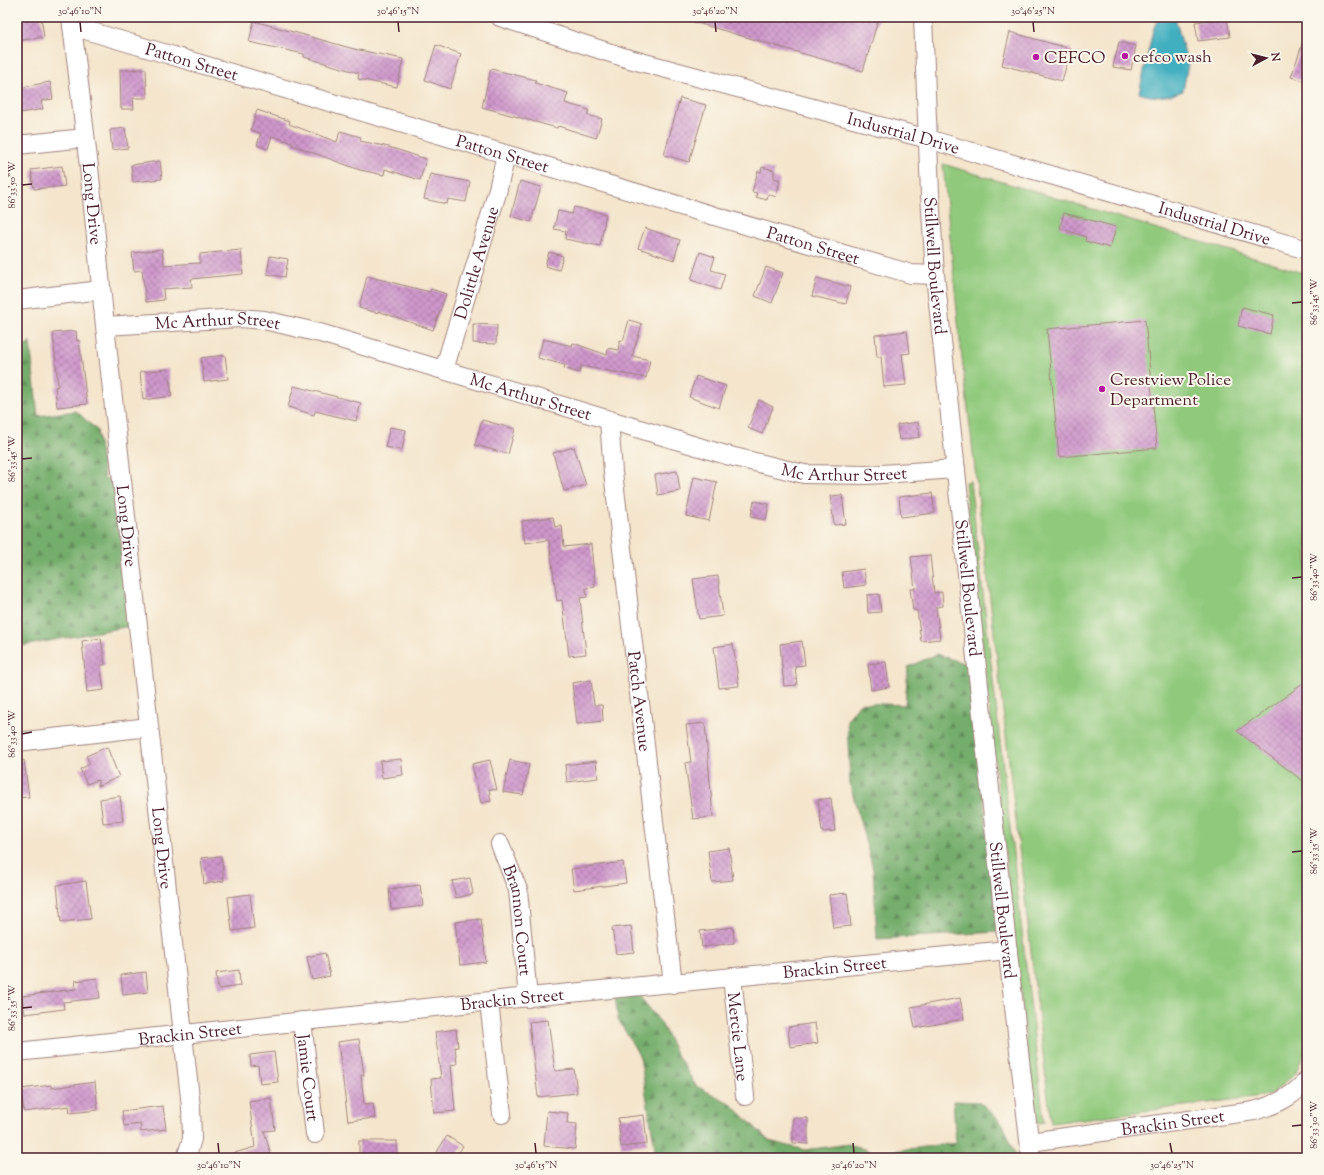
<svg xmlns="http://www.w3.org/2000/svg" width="1324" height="1175" viewBox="0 0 1324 1175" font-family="'Sorts Mill Goudy',serif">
	<defs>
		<pattern id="forest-firs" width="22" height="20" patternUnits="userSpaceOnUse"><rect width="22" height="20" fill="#74ad6c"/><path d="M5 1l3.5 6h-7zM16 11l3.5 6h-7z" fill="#618c59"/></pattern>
		<pattern id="building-cross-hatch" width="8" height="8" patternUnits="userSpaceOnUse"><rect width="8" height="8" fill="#cf98cc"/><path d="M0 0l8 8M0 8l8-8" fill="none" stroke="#aa7ba6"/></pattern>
	</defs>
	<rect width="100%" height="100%" fill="#fbf7ec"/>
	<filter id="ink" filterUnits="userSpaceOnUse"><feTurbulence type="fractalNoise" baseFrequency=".025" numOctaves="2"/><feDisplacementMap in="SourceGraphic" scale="8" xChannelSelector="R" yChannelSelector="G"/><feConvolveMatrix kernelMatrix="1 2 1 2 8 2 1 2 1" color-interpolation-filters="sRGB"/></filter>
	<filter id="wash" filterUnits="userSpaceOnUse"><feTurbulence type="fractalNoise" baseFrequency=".012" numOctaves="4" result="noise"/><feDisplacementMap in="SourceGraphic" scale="16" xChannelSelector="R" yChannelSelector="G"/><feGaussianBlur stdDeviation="0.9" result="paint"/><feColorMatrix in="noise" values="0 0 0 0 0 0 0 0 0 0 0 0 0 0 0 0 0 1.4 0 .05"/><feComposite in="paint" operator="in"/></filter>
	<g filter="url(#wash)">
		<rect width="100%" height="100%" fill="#f4e5cc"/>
		<g fill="#90c97c" stroke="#6d7454">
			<polygon points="943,164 1307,274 1307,1047 1295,1074 1270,1095 1051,1123 959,332"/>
			<polygon points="970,481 1044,1122 1038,1123 1029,1067 1007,872 965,482"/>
		</g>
		<g fill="url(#forest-firs)" stroke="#5f664c">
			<polygon points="30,342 38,416 76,411 97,430 104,478 114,481 130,626 17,647 17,351"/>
			<polygon points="937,654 969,665 998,932 877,939 873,869 850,784 847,720 860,703 905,705 908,667"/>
			<polygon points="638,994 661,1023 676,1053 696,1086 730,1103 769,1141 805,1150 849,1144 876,1153 956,1143 953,1101 980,1102 1003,1124 1017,1158 652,1158 655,1149 640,1057 618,1019 615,996"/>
		</g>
		<path fill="#42afc0" stroke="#466776" d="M1159,17H1175L1188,65L1183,91C1167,97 1156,99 1139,93L1153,30Z"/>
		<g id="blocks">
			<g fill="url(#building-cross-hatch)">
				<polygon points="41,17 44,37 17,41 17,19"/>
				<polygon points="687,17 879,17 863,71 687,20"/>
				<polygon points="1227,18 1230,37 1198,41 1195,22"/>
				<polygon points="254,21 354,49 403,59 397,87 358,79 359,73 304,57 304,54 249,42"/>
				<polygon points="1010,32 1071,49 1062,81 1002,65"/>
				<polygon points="1305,36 1307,37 1307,82 1291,77"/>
				<polygon points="1119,42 1136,46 1131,70 1113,67"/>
				<polygon points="436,45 461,54 450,89 425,80"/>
				<polygon points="146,69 147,98 133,98 134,109 121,109 120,70"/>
				<polygon points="491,69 536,80 535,83 568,93 565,103 589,110 587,115 602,119 596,138 558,126 557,128 482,107"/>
				<polygon points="50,82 53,99 41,101 43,109 20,113 17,88"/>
				<polygon points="680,98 706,105 689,162 664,155"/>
				<polygon points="257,110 290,121 289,124 337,142 340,131 361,137 360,141 389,147 426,159 420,180 385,169 384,175 360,170 292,145 293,143 272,136 268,149 257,145 261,133 251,130"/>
				<polygon points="125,128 128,148 112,150 110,130"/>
				<polygon points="160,161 162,179 133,182 131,165"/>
				<polygon points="62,166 65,186 34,189 31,170"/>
				<polygon points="762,167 774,170 774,178 780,180 776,197 768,194 767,200 756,197 757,193 752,192 758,171 761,172"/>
				<polygon points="430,174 470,182 466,202 448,199 447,204 424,199"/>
				<polygon points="520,181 541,187 531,222 511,216"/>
				<polygon points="574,207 606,214 600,246 565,239 566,231 554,229 558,211 572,214"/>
				<polygon points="1064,213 1116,227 1110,248 1085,241 1086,237 1060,228"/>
				<polygon points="645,228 680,240 674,260 638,248"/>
				<polygon points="162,249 164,265 200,263 200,254 241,250 243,274 191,279 192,287 163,289 164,300 146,302 142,270 134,271 132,253"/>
				<polygon points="549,252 563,256 559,270 545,266"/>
				<polygon points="700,252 715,257 711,270 725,274 720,290 691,280"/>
				<polygon points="270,256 288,259 285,277 267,274"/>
				<polygon points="766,267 783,273 772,303 755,296"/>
				<polygon points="367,276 430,292 431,289 446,294 433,330 378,311 378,313 359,308"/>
				<polygon points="817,278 850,287 846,304 812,296"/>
				<polygon points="1242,307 1274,315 1270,334 1238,326"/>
				<polygon points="629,320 642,324 632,356 650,360 646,378 581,366 579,373 564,368 565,365 538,358 543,339 572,346 573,343 607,355 608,348 618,350 620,340 623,341"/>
				<polygon points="1145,320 1157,448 1059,457 1047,329"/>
				<polygon points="473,324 497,325 496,344 473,343"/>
				<polygon points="76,331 77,341 79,340 87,404 57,407 55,387 58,386 53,333"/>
				<polygon points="907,331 910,353 902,354 906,385 884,387 881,357 877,357 875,335"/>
				<polygon points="225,355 228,379 204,382 201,358"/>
				<polygon points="168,369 172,396 143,400 140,372"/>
				<polygon points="696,376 726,386 719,408 689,397"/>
				<polygon points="294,386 361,403 356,421 315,411 314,415 288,407"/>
				<polygon points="759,400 773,407 762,434 748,428"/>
				<polygon points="482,420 515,429 508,454 475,445"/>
				<polygon points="918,422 920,437 899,440 897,425"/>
				<polygon points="390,427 406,430 402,450 385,447"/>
				<polygon points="574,447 586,485 564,491 553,453"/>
				<polygon points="677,471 680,491 658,495 655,475"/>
				<polygon points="694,477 717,482 709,521 686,516"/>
				<polygon points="932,493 935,513 901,517 899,497"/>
				<polygon points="842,495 846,524 834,525 830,496"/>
				<polygon points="754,501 769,504 766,520 751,517"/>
				<polygon points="553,517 555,527 562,526 564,547 591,544 595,587 586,588 587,597 580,598 586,654 569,656 562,600 557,601 549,540 525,543 522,521"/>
				<polygon points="930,555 934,593 942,592 943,606 936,607 940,639 921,641 917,610 913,610 910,589 915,589 911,557"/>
				<polygon points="864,569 866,585 844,588 842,572"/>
				<polygon points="718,576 723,616 699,619 693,579"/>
				<polygon points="879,594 881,612 868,613 867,595"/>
				<polygon points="101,638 105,665 100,665 104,690 87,692 82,641"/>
				<polygon points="802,641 805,665 795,666 797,685 784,686 780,644"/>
				<polygon points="733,644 739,686 719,688 714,647"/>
				<polygon points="886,662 889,687 871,690 868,664"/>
				<polygon points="591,680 594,705 602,705 603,721 577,724 572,683"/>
				<polygon points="1307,681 1307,784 1237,731"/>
				<polygon points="705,723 713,817 693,819 685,763 691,762 686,725"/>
				<polygon points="107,747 119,777 98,786 98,780 87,784 80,769 90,764 86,756"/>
				<polygon points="401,759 403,775 382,778 380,761"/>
				<polygon points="24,760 29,797 17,798 17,761"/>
				<polygon points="490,760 497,790 489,789 491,801 481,803 472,764"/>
				<polygon points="510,760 529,764 523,795 503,792"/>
				<polygon points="596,761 598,778 567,782 565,765"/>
				<polygon points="120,796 123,821 103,823 100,799"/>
				<polygon points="831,798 835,831 822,832 818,800"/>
				<polygon points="729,848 733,880 712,882 708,851"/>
				<polygon points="221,856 224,881 204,884 201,858"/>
				<polygon points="623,862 626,883 574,890 571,869"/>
				<polygon points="470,878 473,894 456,898 452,881"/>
				<polygon points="86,881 91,919 61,922 57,885"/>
				<polygon points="420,885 423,906 391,910 389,889"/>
				<polygon points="847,893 851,926 833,928 829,895"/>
				<polygon points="250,894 254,928 232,931 228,897"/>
				<polygon points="481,919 486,962 460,965 455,922"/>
				<polygon points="631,926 634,952 616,954 612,928"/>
				<polygon points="733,927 734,943 702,947 700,931"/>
				<polygon points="325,953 330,976 312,980 307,957"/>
				<polygon points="239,970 240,986 218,989 216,973"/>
				<polygon points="146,972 148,992 123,995 121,975"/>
				<polygon points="97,978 100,998 63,1002 64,1009 25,1014 22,996 76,989 75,981"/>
				<polygon points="960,998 964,1019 915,1028 911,1007"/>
				<polygon points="548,1020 555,1071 574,1069 577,1093 538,1097 529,1022"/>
				<polygon points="815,1023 818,1043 790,1047 788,1027"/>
				<polygon points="456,1029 458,1047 455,1047 457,1064 451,1065 455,1111 434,1113 431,1079 441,1078 435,1032"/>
				<polygon points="359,1039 364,1075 361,1075 364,1104 373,1103 375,1118 348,1121 338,1042"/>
				<polygon points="274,1052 278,1082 260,1084 258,1065 251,1066 250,1055"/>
				<polygon points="95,1082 98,1110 70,1113 69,1106 24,1112 21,1089 51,1085 51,1088"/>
				<polygon points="271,1098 275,1130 264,1131 272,1158 229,1158 228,1155 255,1147 249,1101"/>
				<polygon points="163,1106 166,1129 141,1132 140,1124 124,1126 122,1111"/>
				<polygon points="547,1111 568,1113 567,1123 577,1124 575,1149 544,1146"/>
				<polygon points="644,1115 647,1144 621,1147 618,1118"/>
				<polygon points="793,1118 808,1118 808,1144 793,1143"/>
				<polygon points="447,1136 463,1146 455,1158 433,1158"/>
				<rect x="359" y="1141" width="38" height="17"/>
			</g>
		</g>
	</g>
	<g filter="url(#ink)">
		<use href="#blocks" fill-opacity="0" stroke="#9f827c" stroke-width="1"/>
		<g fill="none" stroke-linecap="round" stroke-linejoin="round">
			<defs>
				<g id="minor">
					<path id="s1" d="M71,17L89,167L105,326L191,1107L192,1139L186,1158"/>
					<path id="s2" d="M500,17L626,58L928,139L1307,250"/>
					<path id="s3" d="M923,17L930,194L935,275L999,873L1031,1158"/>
					<path id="s4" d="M72,26L911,274L935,275"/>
					<polyline points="17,145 85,138"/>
					<polyline points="17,300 101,290"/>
					<path id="s5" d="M105,326L240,318L264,320L320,333L726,455L804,474L867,475L956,469"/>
					<path id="s6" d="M444,370L497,193L506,155"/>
					<path id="s7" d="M609,420L613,472L673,984"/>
					<polyline points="17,742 149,727"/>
					<path id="s8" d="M500,844L518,890L528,998"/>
					<path id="s9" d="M732,977L745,1096"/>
					<polyline points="489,1002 502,1114"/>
					<path id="s10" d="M302,1021L315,1134"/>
					<path id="s11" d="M17,1052L509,999L1008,950"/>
					<path id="s12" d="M1030,1142L1254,1111C1275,1105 1293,1097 1307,1080"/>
				</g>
			</defs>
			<use href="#minor" stroke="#9f827c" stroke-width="20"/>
			<use href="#minor" stroke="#fff" stroke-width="18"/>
		</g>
	</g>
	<path fill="none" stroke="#4a1f2b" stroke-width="1.5" d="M80,22L81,32M398,22L399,32M715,22L716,32M1033,22L1034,32M22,185L32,184M1292,303L1302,302M22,459L32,458M1292,578L1302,577M22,734L32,732M1292,852L1302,851M22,1008L32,1007M1292,1126L1302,1125M218,1143L219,1153M535,1143L536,1153M853,1143L854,1153M1170,1143L1172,1153"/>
	<g fill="#b5179e" stroke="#fbf7ec" stroke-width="1.5">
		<circle cx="1125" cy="56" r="4"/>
		<circle cx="1036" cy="57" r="4"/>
		<circle cx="1102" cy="389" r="4"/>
	</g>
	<g text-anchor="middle" stroke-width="4" stroke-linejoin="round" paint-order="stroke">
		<g font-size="17" fill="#4a1f2b" stroke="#fbf7ec" text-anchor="start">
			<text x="1133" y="62">cefco wash</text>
			<text x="1044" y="63">CEFCO</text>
			<text x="1110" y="385">Crestview Police<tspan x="1110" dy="20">Department</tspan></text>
		</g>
		<g font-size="17" fill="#4a1f2b" stroke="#fbf7ec">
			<text dy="6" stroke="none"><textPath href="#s4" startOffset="125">Patton Street</textPath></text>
			<text dy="6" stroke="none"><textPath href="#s2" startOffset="420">Industrial Drive</textPath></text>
			<text dy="6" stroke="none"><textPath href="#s4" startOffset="449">Patton Street</textPath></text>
			<text dy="6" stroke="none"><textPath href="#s1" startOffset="188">Long Drive</textPath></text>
			<text dy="6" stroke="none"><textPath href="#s2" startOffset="744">Industrial Drive</textPath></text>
			<text dy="6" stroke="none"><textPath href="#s4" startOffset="773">Patton Street</textPath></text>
			<text dy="6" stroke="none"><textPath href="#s6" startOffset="112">Dolittle Avenue</textPath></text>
			<text dy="6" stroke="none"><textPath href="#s3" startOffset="249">Stillwell Boulevard</textPath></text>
			<text dy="6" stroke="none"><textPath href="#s5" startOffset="113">Mc Arthur Street</textPath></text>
			<text dy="6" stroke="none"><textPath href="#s5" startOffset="437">Mc Arthur Street</textPath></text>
			<text dy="6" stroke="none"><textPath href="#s5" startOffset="761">Mc Arthur Street</textPath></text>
			<text dy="6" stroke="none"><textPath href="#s1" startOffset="512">Long Drive</textPath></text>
			<text dy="6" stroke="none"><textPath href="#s3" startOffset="573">Stillwell Boulevard</textPath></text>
			<text dy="6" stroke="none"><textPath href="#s7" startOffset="283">Patch Avenue</textPath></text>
			<text dy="6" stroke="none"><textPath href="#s1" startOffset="836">Long Drive</textPath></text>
			<text dy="6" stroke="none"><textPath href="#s3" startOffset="897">Stillwell Boulevard</textPath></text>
			<text dy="6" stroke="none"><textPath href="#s8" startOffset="79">Brannon Court</textPath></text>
			<text dy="6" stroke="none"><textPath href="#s11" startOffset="822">Brackin Street</textPath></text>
			<text dy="6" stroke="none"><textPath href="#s11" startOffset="498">Brackin Street</textPath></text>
			<text dy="6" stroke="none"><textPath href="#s11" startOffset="174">Brackin Street</textPath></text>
			<text dy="6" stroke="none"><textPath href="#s9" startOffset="60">Mercie Lane</textPath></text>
			<text dy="6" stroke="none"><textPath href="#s10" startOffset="57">Jamie Court</textPath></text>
			<text dy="6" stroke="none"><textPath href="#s12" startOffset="144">Brackin Street</textPath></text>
		</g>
	</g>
	<rect width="1324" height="1175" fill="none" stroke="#fbf7ec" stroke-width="44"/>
	<g transform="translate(1266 58) rotate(83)" stroke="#fbf7ec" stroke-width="3" paint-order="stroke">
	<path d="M0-3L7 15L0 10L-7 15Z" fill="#4a1f2b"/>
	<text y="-6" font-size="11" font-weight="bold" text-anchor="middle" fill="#4a1f2b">N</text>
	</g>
	<rect x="22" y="22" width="1280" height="1131" fill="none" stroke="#4a1f2b" stroke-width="1.5"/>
	<g font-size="10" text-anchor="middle" fill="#4a1f2b">
		<text x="80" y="14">30°46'10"N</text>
		<text x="398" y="14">30°46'15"N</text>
		<text x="715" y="14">30°46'20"N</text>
		<text x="1033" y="14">30°46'25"N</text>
		<text transform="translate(11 185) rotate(-90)" y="4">86°33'50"W</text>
		<text transform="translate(1313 302) rotate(-90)" y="4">86°33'45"W</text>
		<text transform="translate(11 459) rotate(-90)" y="4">86°33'45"W</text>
		<text transform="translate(1313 577) rotate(-90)" y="4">86°33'40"W</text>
		<text transform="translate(11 734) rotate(-90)" y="4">86°33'40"W</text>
		<text transform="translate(1313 851) rotate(-90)" y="4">86°33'35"W</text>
		<text transform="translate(11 1008) rotate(-90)" y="4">86°33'35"W</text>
		<text transform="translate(1313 1125) rotate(-90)" y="4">86°33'30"W</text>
		<text x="219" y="1168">30°46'10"N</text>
		<text x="536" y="1168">30°46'15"N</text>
		<text x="854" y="1168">30°46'20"N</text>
		<text x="1172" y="1168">30°46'25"N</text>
	</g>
</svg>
